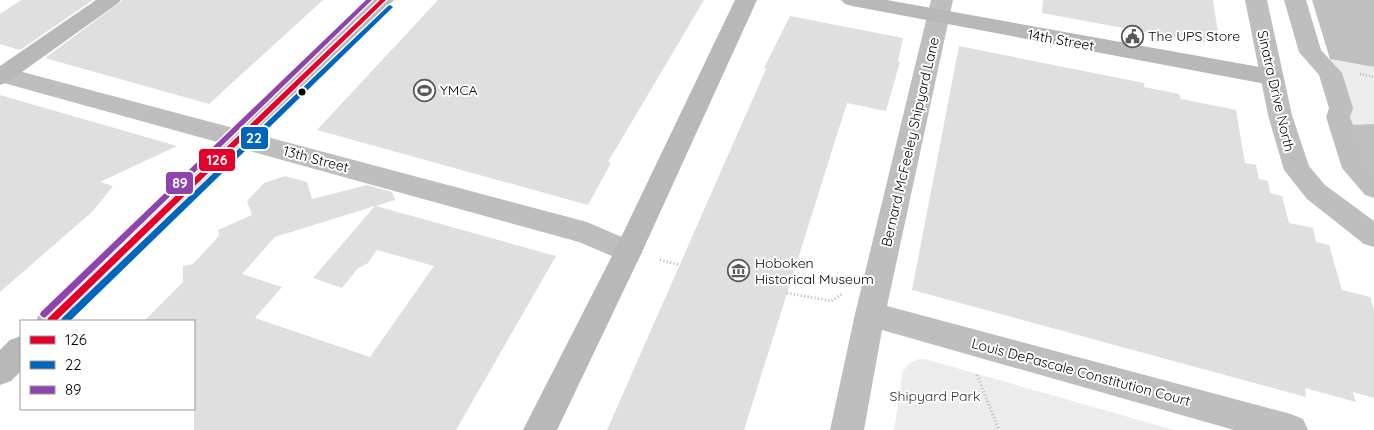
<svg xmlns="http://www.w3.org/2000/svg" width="1374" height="430" viewBox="0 0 1374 430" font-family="Quicksand,sans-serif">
	<rect width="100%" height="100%" fill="#fff"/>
	<g fill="#ececec">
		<polygon points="1330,59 1374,67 1374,124 1349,125"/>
		<polygon points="919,359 925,359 1174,430 894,430 903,371 910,363"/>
	</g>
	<g fill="#bfbfbf">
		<polygon points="1312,0 1374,0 1374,67 1330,59"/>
		<polygon points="1374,124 1374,175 1365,171 1349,125"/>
	</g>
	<g fill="#dfdfdf" fill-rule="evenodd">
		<polygon points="21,0 93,0 20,50 0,44 0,14"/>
		<polygon points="123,0 323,0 209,104 45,58"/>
		<polygon points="438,0 704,0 608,162 611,163 588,205 317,130"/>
		<polygon points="1043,0 1213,0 1219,39 1207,37 1207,39 1204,39 1205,43 1042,13"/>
		<polygon points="790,16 903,38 898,61 900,62 886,111 847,103 744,430 607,430 766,69 764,68"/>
		<polygon points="959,46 1144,83 1144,87 1179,94 1181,99 1236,110 1245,163 1256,165 1259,179 1268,181 1270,193 1282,196 1289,223 1313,228 1316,242 1329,245 1342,290 1370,297 1374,310 1374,398 1353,392 1356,402 1305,388 1306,397 912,290"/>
		<polygon points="0,95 177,146 100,182 113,186 93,211 0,292"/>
		<path d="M285,176L307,182L312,199L367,185L392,192L395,200L376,206L556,256L456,430H194V321H144L183,282V266L193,264L219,236L218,230L252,215L247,201L264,183ZM375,206L313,278L342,288L358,268L367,264L377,250L434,266L370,357L255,318L282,287L242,274L275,237Z"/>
	</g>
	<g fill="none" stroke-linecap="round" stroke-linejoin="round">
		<polyline stroke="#b9b9b9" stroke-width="2.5" stroke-dasharray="1 2" stroke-linecap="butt" points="1360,74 1374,77"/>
		<g stroke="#b9b9b9" stroke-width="3" stroke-dasharray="1 2.5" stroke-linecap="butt">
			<polyline points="660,260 680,265"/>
			<polyline points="787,293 831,301 842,294"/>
			<polyline points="977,375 999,430"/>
		</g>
		<g fill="#bebebe" fill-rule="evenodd">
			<polygon points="931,0 953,0 887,306 1291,414 1303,419 1308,430 1234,430 882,330 864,430 830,430 855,314"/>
			<polygon points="1245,0 1267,0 1292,115 1309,166 1325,185 1374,221 1374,247 1364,244 1307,199 1284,170 1268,115"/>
			<polygon points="1284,0 1306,0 1321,50 1342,73 1353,108 1350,117 1367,164 1374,171 1374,198 1365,195 1342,168 1326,117 1329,108 1319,75 1299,52"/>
			<polygon points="0,66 587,222 638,244 642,252 638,260 628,263 579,242 0,82"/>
		</g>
		<g fill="#b8b8b8" fill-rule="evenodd">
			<polygon points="96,0 121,0 117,4 8,82 0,85 0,66"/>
			<polygon points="371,0 394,0 71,321 36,321 40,312"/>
			<polygon points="735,0 757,0 642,252 557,430 523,430 614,252"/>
			<polygon points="841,0 887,0 1271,69 1279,72 1283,77 1279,82 1271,85 852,6 845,4"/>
			<polygon points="21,336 21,371 11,381 0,385 0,350 10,340"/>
		</g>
		<defs>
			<polygon id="bus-1" points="380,0 386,0 56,321 47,321 48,318"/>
			<polygon id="bus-2" points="390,5 393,7 392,8 70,321 61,321 62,318 388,6"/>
			<polygon id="bus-3" points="366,0 372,0 47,316 44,318 41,316 40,314 41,312"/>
		</defs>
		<use href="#bus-1" stroke="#fff" stroke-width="3"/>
		<use href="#bus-2" stroke="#fff" stroke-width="3"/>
		<use href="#bus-3" stroke="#fff" stroke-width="3"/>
		<use href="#bus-1" fill="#e4002b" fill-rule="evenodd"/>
		<use href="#bus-2" fill="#0065bd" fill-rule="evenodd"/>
		<use href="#bus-3" fill="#8e44ad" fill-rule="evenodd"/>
	</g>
	<defs>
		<symbol id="civic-ring" viewBox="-11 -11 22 22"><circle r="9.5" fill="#fff" stroke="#595959" stroke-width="1.5"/><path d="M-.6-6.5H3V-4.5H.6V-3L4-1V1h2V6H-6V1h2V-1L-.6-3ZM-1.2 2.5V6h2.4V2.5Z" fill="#595959"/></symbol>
		<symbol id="stadium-ring" viewBox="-11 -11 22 22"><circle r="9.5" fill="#fff" stroke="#595959" stroke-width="1.5"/><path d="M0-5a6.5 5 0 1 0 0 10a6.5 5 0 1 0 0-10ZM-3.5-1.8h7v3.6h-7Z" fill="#595959"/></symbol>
		<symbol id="museum-ring" viewBox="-11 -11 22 22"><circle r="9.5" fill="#fff" stroke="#595959" stroke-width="1.5"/><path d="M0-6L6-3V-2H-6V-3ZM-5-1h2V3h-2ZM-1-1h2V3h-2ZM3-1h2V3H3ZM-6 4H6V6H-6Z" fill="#595959"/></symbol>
	</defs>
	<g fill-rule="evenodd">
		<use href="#civic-ring" x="1120" y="24" width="25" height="25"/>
		<use href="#stadium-ring" x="412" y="78" width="25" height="25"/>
		<use href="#museum-ring" x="726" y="258" width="25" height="25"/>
	</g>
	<circle fill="#000" stroke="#fff" stroke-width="2" cx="302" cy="92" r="4.5"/>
	<g text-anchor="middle" stroke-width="4" stroke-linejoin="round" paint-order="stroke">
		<g font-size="14" fill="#000" stroke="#fff" text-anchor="start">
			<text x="1148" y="41">The UPS Store</text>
			<text x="440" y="95">YMCA</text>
			<text x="755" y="268">Hoboken<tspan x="755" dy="16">Historical Museum</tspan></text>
		</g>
		<g font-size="14" fill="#000" stroke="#fff">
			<text transform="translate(1061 40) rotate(10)" y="5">14th Street</text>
			<text transform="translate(1276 91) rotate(77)" y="5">Sinatra Drive North</text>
			<text transform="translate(910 142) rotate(-77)" y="5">Bernard McFeeley Shipyard Lane</text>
			<text transform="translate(316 159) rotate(15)" y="5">13th Street</text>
			<text transform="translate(1081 372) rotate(15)" y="5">Louis DePascale Constitution Court</text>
		</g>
		<g font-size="14" fill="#333" stroke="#fff">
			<text x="935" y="401">Shipyard Park</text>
		</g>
	</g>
	<g stroke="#fff" stroke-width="2">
		<rect x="240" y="126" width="29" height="24" rx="5" fill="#0065bd"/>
		<rect x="198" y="148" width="38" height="24" rx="5" fill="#e4002b"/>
		<rect x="165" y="171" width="29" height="24" rx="5" fill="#8e44ad"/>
	</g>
	<g font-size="14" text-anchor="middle" font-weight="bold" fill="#fff">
		<text x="254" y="143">22</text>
		<text x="217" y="165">126</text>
		<text x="180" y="188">89</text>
	</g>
	<rect x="20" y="320" width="175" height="90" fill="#ffffff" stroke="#999999"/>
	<rect x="30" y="336" width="25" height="8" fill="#e4002b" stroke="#999999"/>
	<text x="65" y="345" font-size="15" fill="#000000">126</text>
	<rect x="30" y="361" width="25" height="8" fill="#0065bd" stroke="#999999"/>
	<text x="65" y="370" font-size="15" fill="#000000">22</text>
	<rect x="30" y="386" width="25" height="8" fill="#8e44ad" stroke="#999999"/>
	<text x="65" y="395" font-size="15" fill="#000000">89</text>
</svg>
